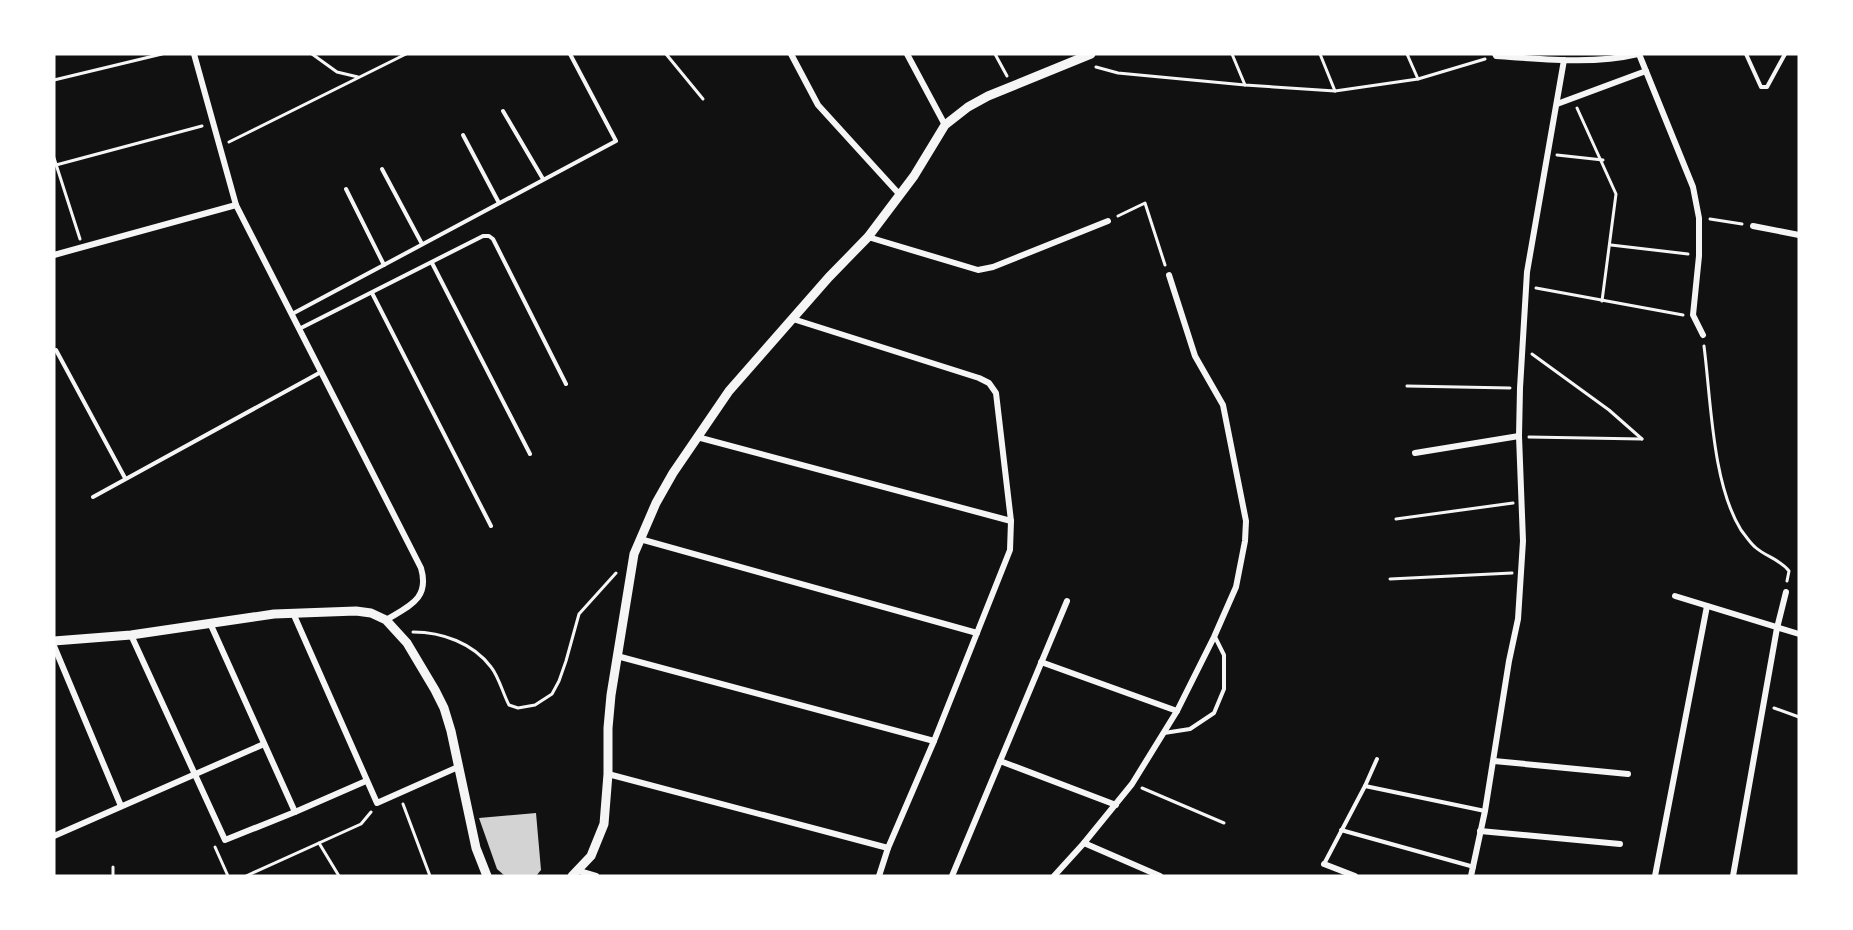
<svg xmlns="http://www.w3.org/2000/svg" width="1853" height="930" viewBox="0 0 1853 930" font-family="'Work Sans',sans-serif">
	<rect width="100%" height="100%" fill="#111"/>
	<polygon fill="#d3d3d3" points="536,813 541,870 536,876 505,876 497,869 479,818"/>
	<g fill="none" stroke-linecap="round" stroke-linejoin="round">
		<g stroke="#f5f5f5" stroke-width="3">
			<polyline points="312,54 337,72 358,77"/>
			<polyline points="666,54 703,99"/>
			<polyline points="995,54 1007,76"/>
			<polyline points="1232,54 1245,85"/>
			<polyline points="1320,54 1335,91"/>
			<polyline points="1407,54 1418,79"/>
			<polyline points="1096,67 1118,73 1245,85 1335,91 1418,79 1485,59"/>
			<polyline points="54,80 162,54"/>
			<polyline points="1577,108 1616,194 1602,301"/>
			<polyline points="229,142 406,54"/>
			<polyline points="1557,155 1603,160"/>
			<polyline points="54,158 80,239"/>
			<polyline points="56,165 202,126"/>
			<polyline points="1118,216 1145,203 1165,265"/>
			<polyline points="1710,219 1742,224"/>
			<polyline points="1611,245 1688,254"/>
			<polyline points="1536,288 1683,315"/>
			<path d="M1704,346C1711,400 1712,483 1741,530C1745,535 1750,543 1755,547C1766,557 1780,559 1789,571L1787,581"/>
			<polyline points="1532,354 1609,410 1642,439"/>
			<polyline points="1407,386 1510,388"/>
			<polyline points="1529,437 1642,439"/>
			<polyline points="1396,519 1513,503"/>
			<polyline points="1390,579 1512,573"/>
			<path d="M413,632C442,632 473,643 491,667C499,677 503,694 509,705L518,708L535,705L552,694L559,681L566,661L579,614L616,573"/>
			<polyline points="1774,708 1799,717"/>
			<polyline points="1142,788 1224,823"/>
			<polyline points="403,804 430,876"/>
			<polyline points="319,843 339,876"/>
			<polyline points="215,847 228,876"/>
			<polyline points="113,867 113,876"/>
			<polyline points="246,876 361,824 371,812"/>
		</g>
		<g stroke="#f5f5f5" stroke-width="4">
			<polyline points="1746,54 1761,87 1767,87 1785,54"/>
			<polyline points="503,111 543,179"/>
			<polyline points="463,135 499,203"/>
			<polyline points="382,169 422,244"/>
			<polyline points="346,189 384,265"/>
			<polyline points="432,263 530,454"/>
			<polyline points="372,293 491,526"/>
			<polyline points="292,314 616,141 570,54"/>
			<polyline points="299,329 483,236 489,236 493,239 566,384"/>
			<polyline points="56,350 125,478"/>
			<polyline points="93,497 321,372"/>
			<polyline points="1164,733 1190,729 1214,713 1224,689 1224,655 1215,637"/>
			<polyline points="1365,786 1485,811"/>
			<polyline points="1341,830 1474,867"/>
			<polyline points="1324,864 1365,786 1377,759"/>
		</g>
		<g stroke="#f5f5f5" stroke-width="6">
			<path d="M194,54L236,205L421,568C430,599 409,606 386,620"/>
			<polyline points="791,54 818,105 900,195"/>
			<polyline points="907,54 945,125"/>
			<path d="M1495,54L1496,56C1543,59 1592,65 1638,54"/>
			<polyline points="1639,54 1693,187 1699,218 1699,256 1693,315 1703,335"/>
			<polyline points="1557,104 1646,71"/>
			<polyline points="1753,226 1799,235"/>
			<polyline points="868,237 978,270 993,267 1108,221"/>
			<polyline points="54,255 236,205"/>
			<polyline points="793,319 979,378 989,383 996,393 1011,521 1010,550 934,741 888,848 879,876"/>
			<polyline points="697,437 1011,521"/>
			<polyline points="1415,453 1519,436"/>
			<polyline points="640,539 977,633"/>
			<polyline points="1675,596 1799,634"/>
			<polyline points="293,613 377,803 458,767"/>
			<polyline points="210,623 295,812"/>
			<polyline points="131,635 225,840 295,812 366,781"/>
			<polyline points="54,646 121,806"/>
			<polyline points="617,656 934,741"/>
			<polyline points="1041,662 1177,711"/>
			<polyline points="1000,761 1116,805"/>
			<polyline points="1494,761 1628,774"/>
			<polyline points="608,774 888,848"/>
			<polyline points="1480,831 1620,844"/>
			<polyline points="54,836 264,744"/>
			<polyline points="1084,843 1160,876"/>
			<polyline points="1324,864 1355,876"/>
			<polyline points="579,871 596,876"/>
			<polyline points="952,876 1067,601"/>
			<polyline points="1054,876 1084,843 1132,784 1177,711 1214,637 1236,587 1245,541 1246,521 1223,405 1195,356 1169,275"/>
			<polyline points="1471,876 1485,811 1509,661 1518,619 1523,541 1519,436 1520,388 1527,272 1564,60"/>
			<polyline points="1655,876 1707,606"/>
			<polyline points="1733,876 1777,628 1786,592"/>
		</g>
		<g stroke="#f5f5f5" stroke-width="9">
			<polyline points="54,641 131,635 274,614 356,611 371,613 386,620 407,643 435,690 444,708 451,731 476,848 487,876"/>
			<polyline points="572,876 591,856 604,824 608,774 608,728 611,695 634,554 656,503 673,473 729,391 829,277 868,237 914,176 945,125 968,107 988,96 1091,54"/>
		</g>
	</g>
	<rect width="1853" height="930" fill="none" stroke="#ffffff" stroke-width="111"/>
</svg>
